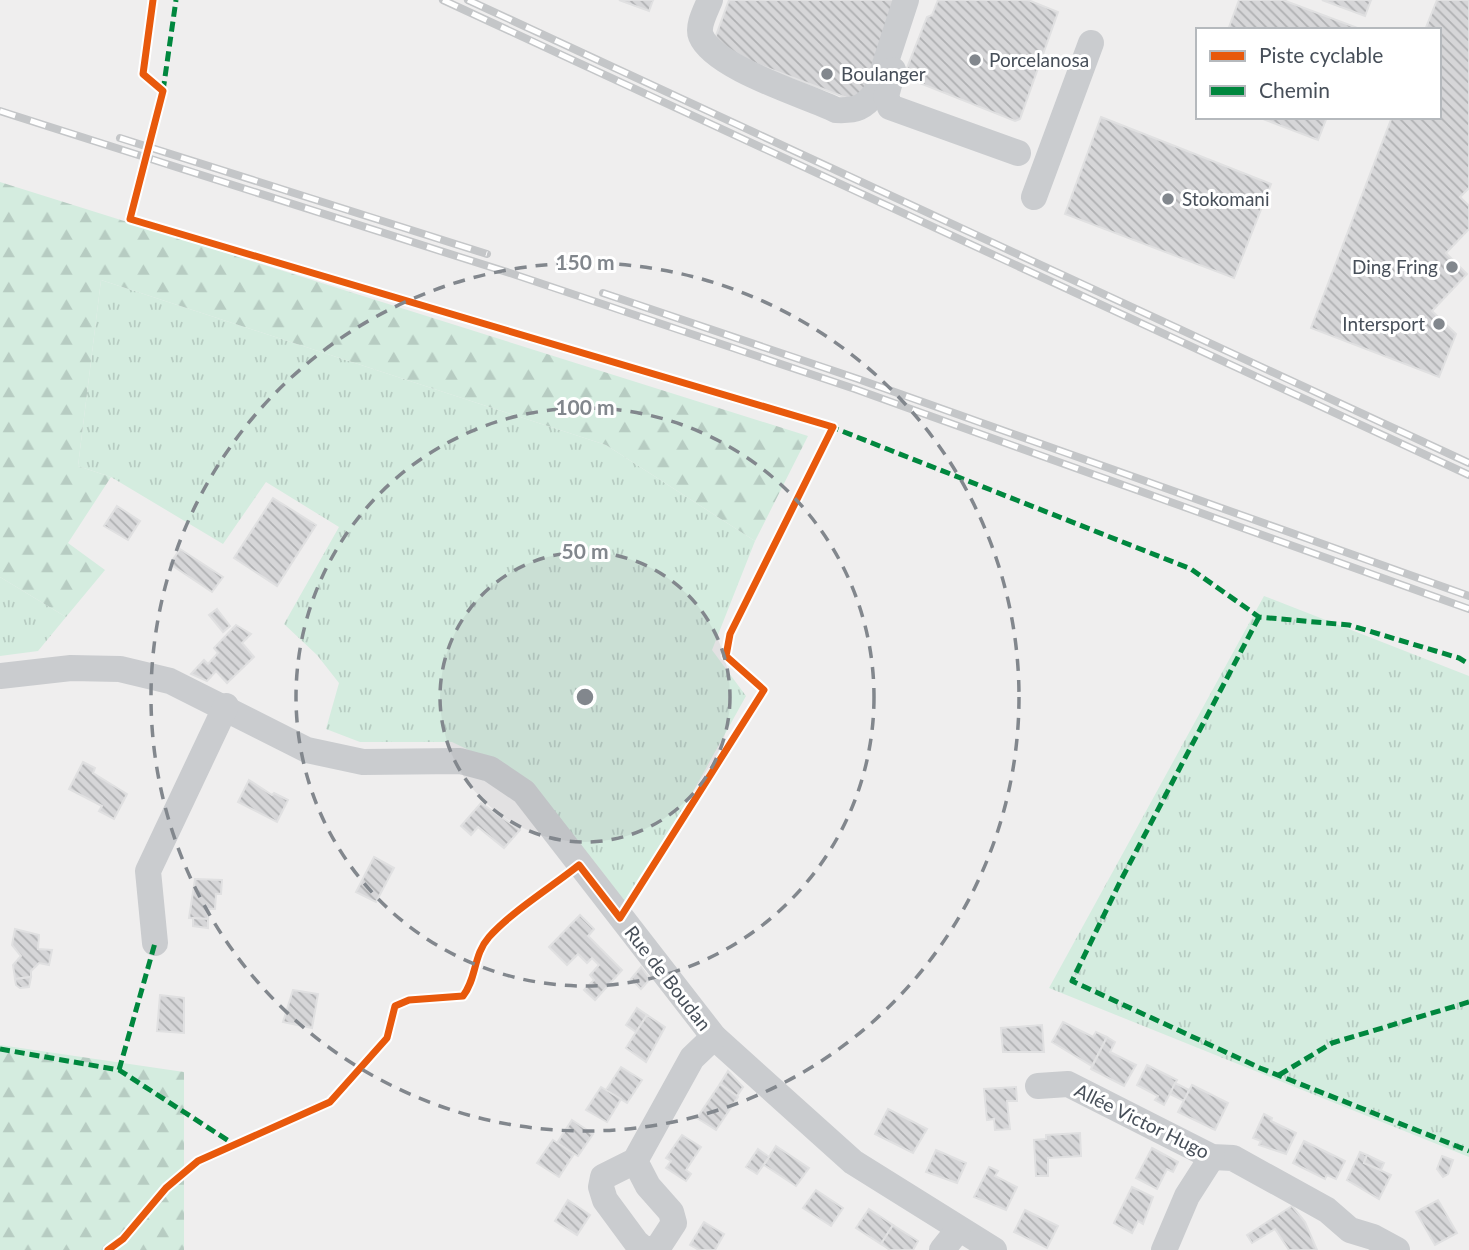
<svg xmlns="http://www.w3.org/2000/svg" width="1469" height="1250" viewBox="0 0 1469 1250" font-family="Lato,sans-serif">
	<defs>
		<pattern id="grass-tufts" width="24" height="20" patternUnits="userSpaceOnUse" patternTransform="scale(1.75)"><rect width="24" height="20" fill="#d4ecdf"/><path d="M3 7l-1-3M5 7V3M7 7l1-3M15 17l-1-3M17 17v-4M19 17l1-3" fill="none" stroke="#b7ccc2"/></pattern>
		<pattern id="forest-firs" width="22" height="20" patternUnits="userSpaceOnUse" patternTransform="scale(1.75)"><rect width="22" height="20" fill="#d4ecdf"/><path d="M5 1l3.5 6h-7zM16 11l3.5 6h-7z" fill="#b7ccc2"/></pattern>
		<pattern id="building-back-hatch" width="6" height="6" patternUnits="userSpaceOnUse" patternTransform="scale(1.75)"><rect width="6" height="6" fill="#d6d6d8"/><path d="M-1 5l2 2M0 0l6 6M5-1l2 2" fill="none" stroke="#afb0b2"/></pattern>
	</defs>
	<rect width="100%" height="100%" fill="#efeeee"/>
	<g fill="url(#grass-tufts)">
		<polygon points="101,280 606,445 755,541 712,650 746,696 623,918 519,774 452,742 360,742 326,729 339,683 317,655 284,624 339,527 266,482 223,544 111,477 78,466"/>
		<polygon points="0,577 66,617 38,651 0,656"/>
		<polygon points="1264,596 1469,676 1469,1157 1049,988"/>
	</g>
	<g fill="url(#forest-firs)">
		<polygon points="0,182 808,436 755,541 606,445 101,280 78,466 111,477 68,543 105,570 66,617 0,577"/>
		<polygon points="0,1045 184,1072 184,1250 0,1250"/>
	</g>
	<g fill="url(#building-back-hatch)" stroke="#e0e0e1" stroke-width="2">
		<polygon points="619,0 653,0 649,11"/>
		<polygon points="729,0 900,0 864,97 855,101 719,50 714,41"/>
		<polygon points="938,0 1028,0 1058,12 1020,119 1015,121 907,78 905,73 927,17 932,15"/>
		<polygon points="1239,0 1283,0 1360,29 1228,30"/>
		<polygon points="1322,0 1371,0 1365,16"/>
		<polygon points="1437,0 1469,0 1469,188 1460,197 1469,206 1469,229 1446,253 1467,274 1432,311 1456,334 1439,377 1311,328 1392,117 1439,117 1439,30 1425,30"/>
		<polygon points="1101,117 1271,184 1234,278 1065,214"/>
		<polygon points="1258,117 1327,117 1318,140"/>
		<polygon points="273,498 316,525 277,586 234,558"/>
		<polygon points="117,506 140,521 128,540 104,526"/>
		<polygon points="180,549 223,577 212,592 170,564"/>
		<polygon points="217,609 230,626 223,632 209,615"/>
		<polygon points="236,625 251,634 242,643 254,657 227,683 216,671 207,681 191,674 204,660 208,664 218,653 214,648"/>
		<polygon points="83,762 95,768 93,773 127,794 114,819 99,811 102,806 69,789"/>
		<polygon points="249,780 272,795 274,793 288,800 277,822 238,802"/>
		<polygon points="481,803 520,830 504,848 478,827 471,835 461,826"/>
		<polygon points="374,857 394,868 376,902 356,892"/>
		<polygon points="195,879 222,880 221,894 216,894 215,909 209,909 208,919 189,918"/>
		<polygon points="580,915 594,929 588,936 622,970 595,1000 584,990 594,980 590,975 599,965 592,958 587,963 578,954 567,965 549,947"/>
		<polygon points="193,918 208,919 208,928 193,926"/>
		<polygon points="15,929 39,935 38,949 52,950 49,965 39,963 31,971 31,977 15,979 13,965 21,956 12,945"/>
		<polygon points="641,967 650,979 641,989 631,979"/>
		<polygon points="31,977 29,987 20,988 16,985 15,979"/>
		<polygon points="293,990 318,994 312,1028 283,1022"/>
		<polygon points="160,995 184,998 184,1033 157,1031"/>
		<polygon points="637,1008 647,1015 636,1032 626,1025"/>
		<polygon points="647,1015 665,1027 646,1062 626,1048"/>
		<polygon points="1063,1022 1093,1037 1096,1032 1107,1037 1092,1066 1052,1042"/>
		<polygon points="1042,1025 1044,1052 1003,1052 1001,1028"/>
		<polygon points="1107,1037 1115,1042 1110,1052 1136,1065 1124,1086 1091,1069"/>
		<polygon points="1147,1065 1177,1080 1164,1105 1155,1100 1158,1096 1137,1085"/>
		<polygon points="621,1067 642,1080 627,1103 606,1090"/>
		<polygon points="728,1071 743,1087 737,1096 720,1084"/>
		<polygon points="1175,1083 1189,1090 1184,1101 1170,1094"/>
		<polygon points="720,1084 738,1097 716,1130 697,1118"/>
		<polygon points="1192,1085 1228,1103 1215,1130 1178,1112"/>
		<polygon points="601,1087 621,1099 607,1122 586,1110"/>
		<polygon points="1016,1087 1017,1101 1007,1101 1010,1129 995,1130 994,1119 987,1120 984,1089"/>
		<polygon points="888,1109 927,1129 913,1153 875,1134"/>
		<polygon points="1264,1114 1272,1118 1271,1121 1296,1133 1286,1154 1259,1145 1261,1141 1253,1138"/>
		<polygon points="572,1120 593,1134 578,1156 557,1143"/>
		<polygon points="1080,1133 1081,1156 1048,1158 1048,1176 1036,1176 1034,1140 1046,1139 1046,1135"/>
		<polygon points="682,1135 701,1147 686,1170 691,1174 686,1181 666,1168 671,1161 666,1158"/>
		<polygon points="553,1140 574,1154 559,1177 537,1163"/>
		<polygon points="1304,1141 1345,1161 1336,1179 1327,1175 1325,1179 1293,1163"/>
		<polygon points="776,1146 809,1168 796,1186 764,1165"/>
		<polygon points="1152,1148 1178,1162 1173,1172 1167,1169 1157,1189 1136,1178"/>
		<polygon points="758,1149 769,1157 757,1174 746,1167"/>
		<polygon points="936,1150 966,1163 957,1183 926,1172"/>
		<polygon points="1360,1152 1367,1155 1364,1163 1391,1175 1379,1199 1347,1180"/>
		<polygon points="1367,1155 1384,1163 1381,1170 1364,1163"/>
		<polygon points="1442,1156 1453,1160 1448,1174 1443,1177 1437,1169"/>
		<polygon points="989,1167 998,1171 995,1176 1017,1187 1006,1210 974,1197"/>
		<polygon points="1132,1187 1153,1197 1143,1224 1138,1221 1132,1233 1114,1223"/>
		<polygon points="816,1190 843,1208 831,1226 803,1208"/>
		<polygon points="568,1200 590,1215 577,1235 555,1221"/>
		<polygon points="1438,1200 1457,1233 1435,1245 1416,1212"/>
		<polygon points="1292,1206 1305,1222 1317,1250 1289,1250 1275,1229 1252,1243 1247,1235"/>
		<polygon points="869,1209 893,1225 881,1244 856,1228"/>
		<polygon points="1025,1210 1058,1226 1047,1248 1014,1232"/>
		<polygon points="704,1222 724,1234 715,1250 699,1250 690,1245"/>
		<polygon points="893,1225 918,1241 913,1250 890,1250 881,1244"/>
	</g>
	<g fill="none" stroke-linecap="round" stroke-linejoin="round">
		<g stroke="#cacccf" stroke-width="26">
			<path d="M710,0C706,10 697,26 701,36C714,68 805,95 836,110C856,111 864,108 876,92L906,0"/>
			<polyline points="893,70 886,96 890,107 1018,153"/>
			<polyline points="1034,197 1091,43"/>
			<polyline points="0,676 71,668 120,669 170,681 307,750 363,762 460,761 490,769 524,792 714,1037 853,1162 994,1250"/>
			<polyline points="155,943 148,871 226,706"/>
			<polyline points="1038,1086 1068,1084 1212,1157 1233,1158 1327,1210 1350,1230 1373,1237 1397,1250"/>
			<polyline points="635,1161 648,1186 671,1212 674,1223 657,1249 644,1249 636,1242 605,1200 601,1187 603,1177 635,1161 692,1058 714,1037"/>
			<polyline points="942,1250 958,1230"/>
			<polyline points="1164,1250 1187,1196 1212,1157"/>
		</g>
		<defs>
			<g id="rail">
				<polyline points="443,0 1469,475"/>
				<polyline points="468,0 1469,463"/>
				<polyline points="0,111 513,274 855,389 1469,609"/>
				<polyline points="120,138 487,254"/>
				<polyline points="603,293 858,379 1469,596"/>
			</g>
		</defs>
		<use href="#rail" stroke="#c4c6c8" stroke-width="8"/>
		<use href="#rail" stroke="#fff" stroke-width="5" stroke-dasharray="16" stroke-linecap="butt"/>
		<g stroke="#00873e" stroke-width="5" stroke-dasharray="10 5" stroke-linecap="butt">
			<polyline points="163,91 176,0"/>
			<polyline points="829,426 1191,569 1259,617 1349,625 1459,658 1469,664"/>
			<polyline points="1259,617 1120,882 1072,981 1260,1068 1469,1151"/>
			<polyline points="0,1049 119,1070 235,1145"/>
			<polyline points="119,1070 155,943"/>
			<polyline points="1279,1075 1332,1043 1469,1002"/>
		</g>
		<defs>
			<path id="cycleway" d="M108,1250L123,1239L166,1188L198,1161L330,1102L387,1038L395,1006L409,1000L463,996C477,978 473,955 489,937C511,912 553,886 579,865L620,918L764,690L726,656L730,634L833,427L130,219L163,91L143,74L153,0"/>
		</defs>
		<use href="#cycleway" stroke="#fff" stroke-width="11"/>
		<use href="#cycleway" stroke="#e8590c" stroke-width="7"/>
	</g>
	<circle cx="585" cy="697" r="145" fill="#82878d" fill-opacity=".12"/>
	<g fill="none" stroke="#82878d" stroke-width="3.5" stroke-dasharray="12 9">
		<circle cx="585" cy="697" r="145"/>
		<circle cx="585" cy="697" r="289"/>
		<circle cx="585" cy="697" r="434"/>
	</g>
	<g fill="#82878d" stroke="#fff" stroke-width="2.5">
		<circle cx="975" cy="60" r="7"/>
		<circle cx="827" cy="74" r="7"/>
		<circle cx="1168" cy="199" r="7"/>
		<circle cx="1452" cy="267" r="7"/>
		<circle cx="1439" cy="324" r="7"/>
	</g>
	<g text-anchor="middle" stroke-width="6" stroke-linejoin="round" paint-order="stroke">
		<g font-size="19" fill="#474f59" stroke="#fff" text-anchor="start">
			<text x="989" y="67">Porcelanosa</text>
			<text x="841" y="81">Boulanger</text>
			<text x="1182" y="206">Stokomani</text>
			<text x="1438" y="274" text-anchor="end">Ding Fring</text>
			<text x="1425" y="331" text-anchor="end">Intersport</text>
		</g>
		<g font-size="19" fill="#474f59" stroke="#fff">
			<text transform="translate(668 978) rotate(52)" y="7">Rue de Boudan</text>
			<text transform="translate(1142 1121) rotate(26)" y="7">Allée Victor Hugo</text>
		</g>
	</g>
	<circle cx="585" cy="697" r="10" fill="#82878d" stroke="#fff" stroke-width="3.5"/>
	<g font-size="21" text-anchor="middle" font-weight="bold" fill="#82878d" stroke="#fff" stroke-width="6" stroke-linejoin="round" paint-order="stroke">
		<text x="585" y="270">150 m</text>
		<text x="585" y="415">100 m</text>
		<text x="585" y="559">50 m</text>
	</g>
	<rect x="1196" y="28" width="245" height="91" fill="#ffffff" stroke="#b5b9bd" stroke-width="2"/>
	<rect x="1210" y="51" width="35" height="10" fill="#e8590c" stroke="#b5b9bd" stroke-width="2"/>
	<text x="1259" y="63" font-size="21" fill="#474f59">Piste cyclable</text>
	<rect x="1210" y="86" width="35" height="10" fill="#00873e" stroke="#b5b9bd" stroke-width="2"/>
	<text x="1259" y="98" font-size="21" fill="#474f59">Chemin</text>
</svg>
